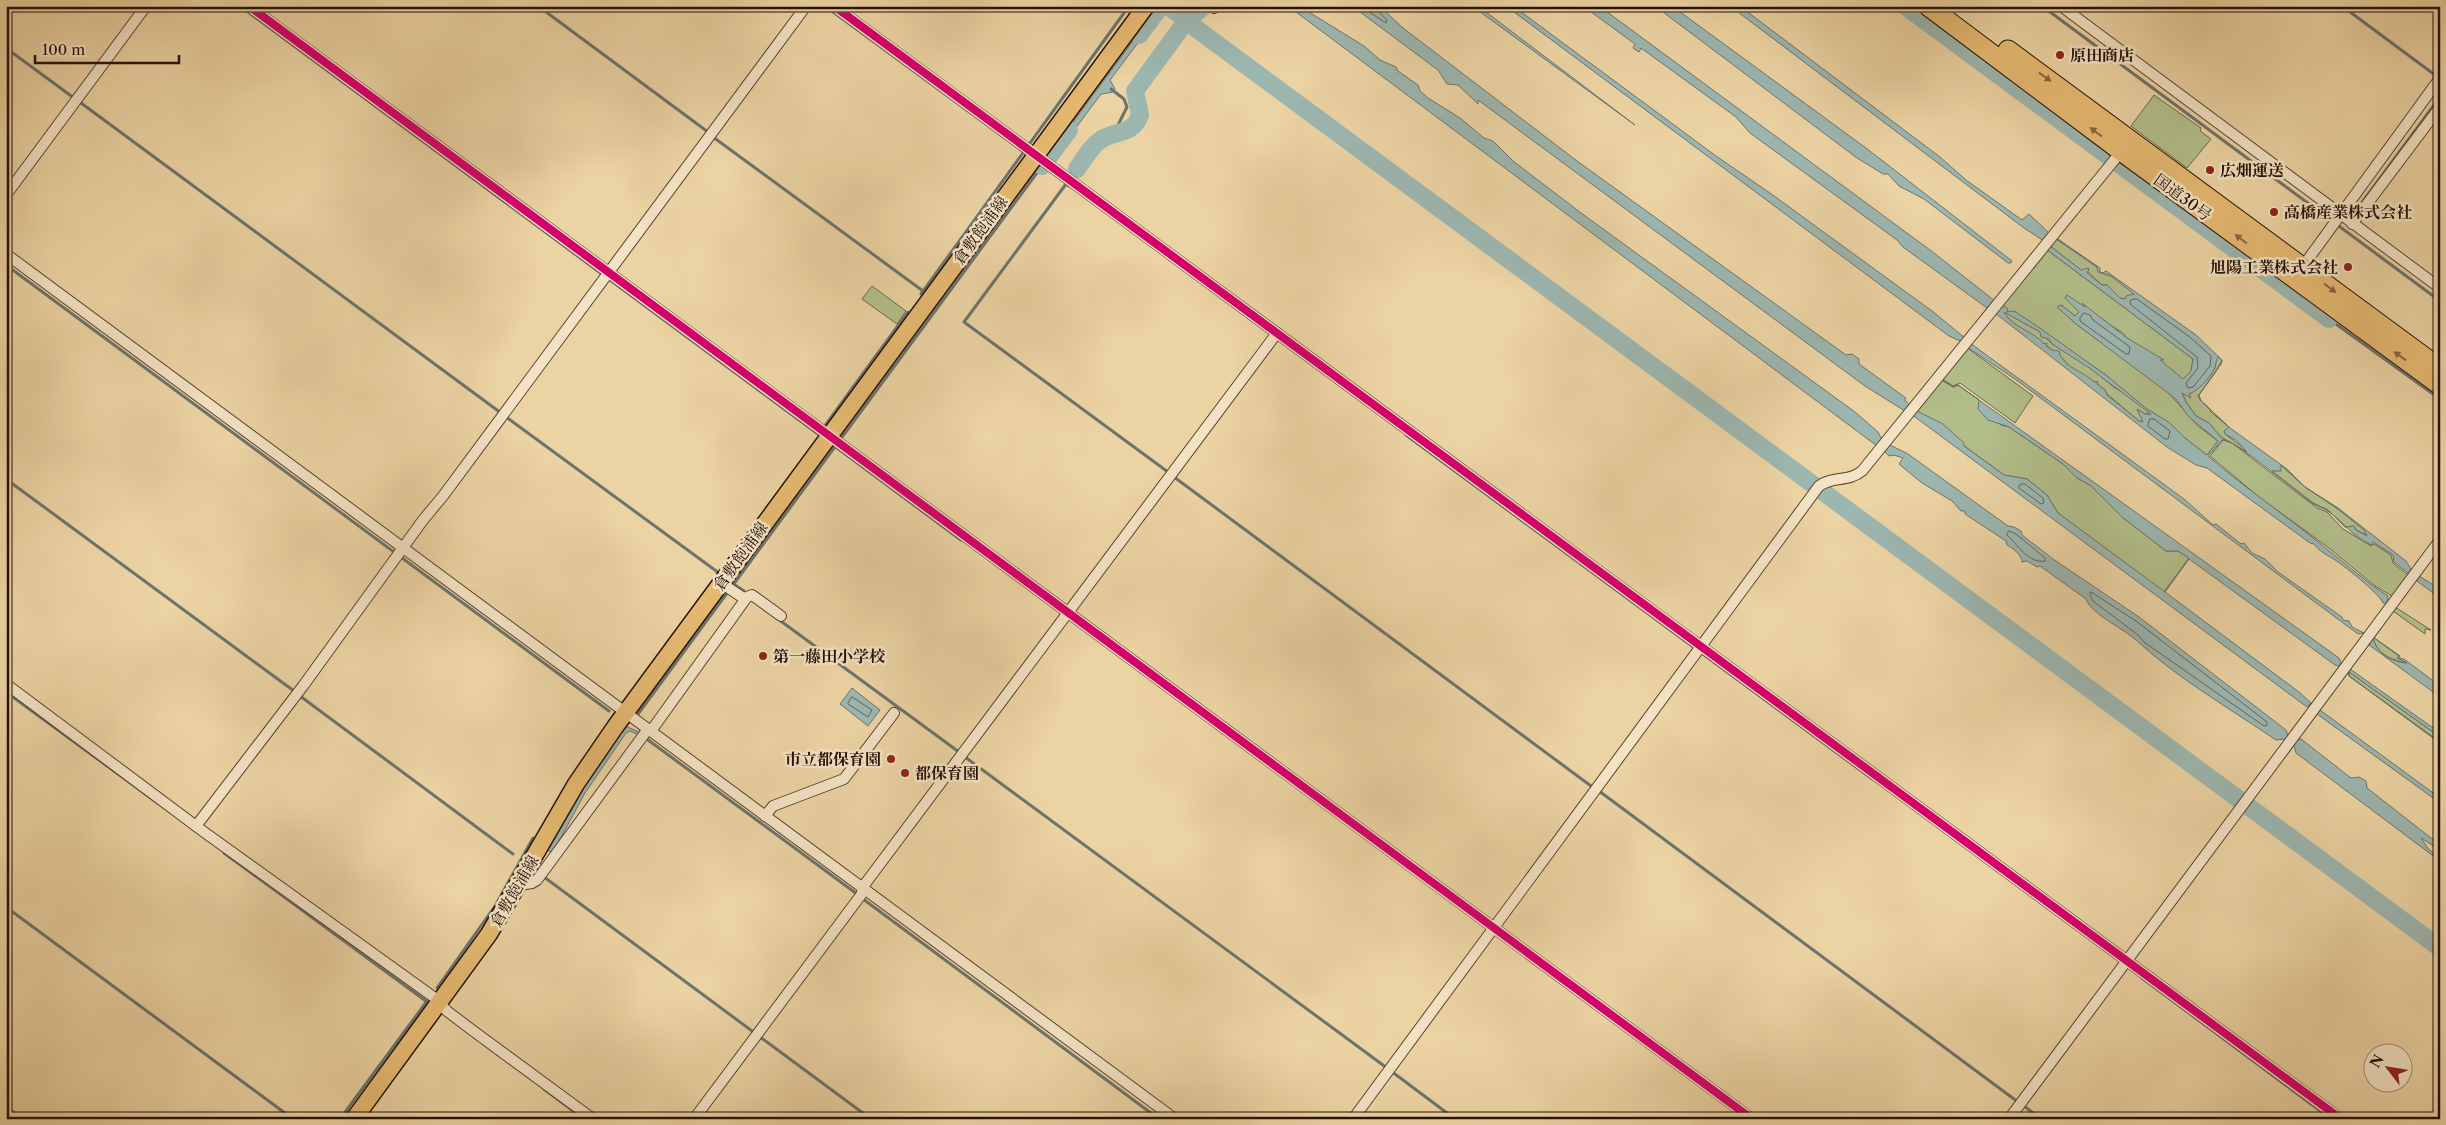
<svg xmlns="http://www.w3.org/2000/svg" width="2446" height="1125" viewBox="0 0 2446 1125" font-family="'Libre Caslon Text','Noto Serif JP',serif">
	<rect width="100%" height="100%" fill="#ecd3a3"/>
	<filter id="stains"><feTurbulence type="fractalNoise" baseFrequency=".004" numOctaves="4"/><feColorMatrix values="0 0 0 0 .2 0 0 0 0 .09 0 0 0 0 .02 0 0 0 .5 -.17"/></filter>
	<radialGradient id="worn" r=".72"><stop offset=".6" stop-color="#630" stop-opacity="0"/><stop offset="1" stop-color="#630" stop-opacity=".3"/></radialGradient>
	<g fill="#b2be8a" stroke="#6b684a">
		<polygon points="2154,95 2201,128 2200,131 2211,139 2187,168 2131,126"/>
		<polygon points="2055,238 2097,267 2099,272 2111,276 2135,294 2125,299 2120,298 2107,285 2102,285 2086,270 2081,270 2050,246"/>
		<path d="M2046,249L2193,359L2191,371L2183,379L2127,338L2123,333L2067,298L2079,312L2075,316L2061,305L2058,307L2076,324L2167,391L2198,426L2218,441L2207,455C2188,442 2172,425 2152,412L2145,414L2138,410L2143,422L2139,421L2107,394L2105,390L2097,384L2098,382H2094C2087,377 2073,371 2068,365C2061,355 2049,348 2039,340C2027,331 2011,325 2003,311L2040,332L2052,344L2088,366L2115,388L2133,398L2107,376L2014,311L2010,313L2001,305Z"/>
		<polygon points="872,286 906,311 897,324 862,299"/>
		<polygon points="1966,347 2033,396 2015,423 1960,383 1953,386 1941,378"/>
		<path d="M2218,356L2222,360L2221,364L2198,396L2201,401L2210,409L2211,412L2230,428L2225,434L2248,451L2247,452L2221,437L2209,423L2196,416L2186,402L2182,392L2187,395C2197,389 2210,380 2215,367C2216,363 2215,360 2218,356Z"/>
		<polygon points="1940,379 1953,387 1958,385 1979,400 2001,425 2009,427 2063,464 2077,478 2090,485 2122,517 2166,551 2178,551 2189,558 2164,592 2058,513 2047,495 2027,479 2004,475 1915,410"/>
		<polygon points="2223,440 2232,443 2317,508 2327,512 2343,529 2371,546 2374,544 2391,555 2393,563 2408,575 2392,596 2375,586 2329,548 2259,497 2210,456"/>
		<polygon points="2281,465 2305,487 2338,509 2364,530 2367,535 2356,530 2354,526 2345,527 2328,510 2313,503 2271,471"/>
		<polygon points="2395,607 2431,630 2425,629 2425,634 2393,611"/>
		<path d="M2373,637L2399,656L2398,658L2408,663C2391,661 2375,652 2373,637Z"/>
		<polygon points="2349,672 2440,737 2440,742 2349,676"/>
	</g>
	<g fill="#9cb6b0" stroke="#6c746d" fill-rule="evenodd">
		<polygon points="1288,6 1310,6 1309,11 1312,14 1364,46 1380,60 1396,67 1398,71 1418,85 1420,91 1428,98 1460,118 1484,138 1493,141 1513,161 1581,213 1855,412 1878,432 1882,440 1877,446"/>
		<path d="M1352,6C1385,6 1380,7 1403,28L1577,161L1846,355L1852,354L1859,359V364L1906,398L1905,400L1910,406L1905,411L1865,386L1478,100V104L1458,85L1447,84L1438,70Z"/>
		<polygon points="1472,6 1478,6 1635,125"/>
		<polygon points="1506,6 1513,6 1716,156 1770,193 1932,311 1965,338 1962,342 1949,336"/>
		<polygon points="1583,6 1599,6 1934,253 1995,301 1987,308 1903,247 1897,240 1750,133 1736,117 1641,48 1639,52 1633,48 1635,44"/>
		<polygon points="1655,6 1672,6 1866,148 2012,261 2011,263 2008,263 1924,199 1899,186 1888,174 1883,174 1857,158"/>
		<polygon points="1730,6 1741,7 1940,157 1966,180 2022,220 2029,214 2050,234 2044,241 2024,228"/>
		<polygon points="1152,15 1155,20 1110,80 1115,89 1113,92 1101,94 1060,149 1054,148"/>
		<polygon points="1087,148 1093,152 1074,178 1070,176 1070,166 1080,151 1084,151"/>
		<path d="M2055,237L2100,268V272L2103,273L2106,271L2196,335L2222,360L2215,373L2199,395L2201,401L2230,428L2287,469L2305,487L2338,508L2406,561L2411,569L2408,573L2394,562L2393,555L2373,542L2372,545C2351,536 2345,523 2329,512C2324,508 2317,507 2312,503C2286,483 2260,461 2232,443L2223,439L2208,456C2246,489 2288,517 2327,549C2347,565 2367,583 2388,596L2387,603H2383C2381,595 2341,563 2332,558C2325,554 2319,551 2314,544L2310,543L2207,468L2196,465L2167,447L1995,313ZM2055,238L2097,267L2098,272L2111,276L2134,294L2126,296L2125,299L2120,298L2107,285H2102L2087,273L2089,269L2088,268L2081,270L2050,246ZM2046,249L2193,359L2191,371L2183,379L2160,360H2164L2127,338L2082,303L2085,307L2067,295L2065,298L2079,312L2075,316L2061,305L2057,307L2076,324L2176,399L2188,416L2218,441L2207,455L2185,438L2170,423L2147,409L2107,376L2037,326L2014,311L2007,312L2008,309L2002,305ZM2004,312L2040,332L2041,337L2049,339L2052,344L2088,367L2151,414H2145L2137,409L2143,422L2139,421L2107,395L2105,390L2097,384L2098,382H2094C2085,372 2062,367 2059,351L2052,350L2046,346L2047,343L2044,344C2037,333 2010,326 2004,312ZM2218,357L2222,360L2221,364L2198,396L2201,401L2229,427L2224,431L2225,434L2236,440L2247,452L2221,437L2209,423L2196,416L2186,402L2182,393L2191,398L2189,394C2198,391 2210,378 2215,368C2216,364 2216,360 2218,357ZM2281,465L2305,487L2338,509L2364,530L2367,536L2356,530L2354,526L2345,527L2328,510L2313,503L2272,471H2281Z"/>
		<polygon points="1970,343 2184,499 2213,525 2216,524 2241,544 2244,543 2252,553 2265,559 2278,572 2342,617 2343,620 2349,621 2352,627 2364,633 2358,634 2015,379 1967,347"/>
		<path d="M1940,379L1953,387L1958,385L2339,658L2341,663L2339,666L2335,665L2189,559L2165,592L2299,692L2311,703L2307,707L1911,414ZM1940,379L1954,387L1958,385L1979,400L1978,409L1988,420L2009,427L2063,464L2077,478L2090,485L2122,517L2166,551H2178L2189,558L2165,592L2058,513L2047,495L2027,479L2004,475L1964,446V443L1943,424L1915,410Z"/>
		<path d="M1888,444L1908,454L2008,526L2014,527L2021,531L2022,535L2053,559L2139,617L2286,730L2288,736L2285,739L2276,740C2229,708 2177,678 2136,640C2123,628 2092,615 2086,599L2040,566L2037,567L2027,561L2022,562C2022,555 2013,548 2007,545L2006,541L1965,514V511H1961L1952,501L1922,483L1899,464L1903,458L1894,455L1889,456L1883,450Z"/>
		<polygon points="2419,576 2440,589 2440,598 2417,581"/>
		<path d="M2373,637L2400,656L2399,658L2404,659L2440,686V697L2369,645ZM2373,637L2399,656L2397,658L2407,663C2391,662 2375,652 2373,637Z"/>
		<polygon points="2350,669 2436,730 2440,737 2349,672 2349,676 2440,743 2349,676 2348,673"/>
		<polygon points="852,688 880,710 868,726 840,704"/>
		<polygon points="2320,710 2440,798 2440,803 2317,714"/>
		<polygon points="625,726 639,732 637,734 630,731 626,733 585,793 553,852 546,850 552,843 588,780"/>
		<polygon points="2301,739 2351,778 2359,777 2366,781 2367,788 2440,845 2440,850 2421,838 2429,850 2440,856 2440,861 2296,753 2293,741"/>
	</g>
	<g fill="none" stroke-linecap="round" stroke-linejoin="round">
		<g stroke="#60645c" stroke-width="1">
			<polyline points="1360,6 1386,23 1387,20 1378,11 1376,6"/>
			<polygon points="2137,299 2191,338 2211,356 2210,366 2193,387 2188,388 2186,383 2198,368 2197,357 2130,304 2131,300"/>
			<polygon points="2084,313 2090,315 2093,320 2130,347 2129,354 2126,354 2080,321 2080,318"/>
			<polygon points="2150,419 2154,419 2170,431 2168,439 2165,439 2148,426"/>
			<polygon points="2021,484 2025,484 2043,498 2044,503 2041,504 2019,488"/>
			<path d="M2009,531L2016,534L2045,558V561C2029,564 2018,545 2007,535Z"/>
			<polygon points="2091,592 2136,621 2267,722 2267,725 2264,726 2144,642 2138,635 2093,601 2090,595"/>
			<polygon points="852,697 872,710 868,717 848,704"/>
		</g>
		<g stroke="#6c746d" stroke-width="3">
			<polyline points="240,6 818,434"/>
			<polyline points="538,6 708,132"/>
			<polyline points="825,6 1028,155"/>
			<polyline points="2042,6 2440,301"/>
			<polyline points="2342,6 2435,75"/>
			<polyline points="6,48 74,98"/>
			<polyline points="1111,89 1124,99 1127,107 1113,135"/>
			<polyline points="81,103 501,413"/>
			<polyline points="713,137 923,291"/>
			<polyline points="1069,186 1066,184 964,322 1168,472"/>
			<polyline points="2352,216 2440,97"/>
			<polyline points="6,265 609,711"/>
			<polyline points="921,294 1129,6"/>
			<polyline points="2329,319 2440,399"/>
			<polyline points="506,417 719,573"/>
			<polyline points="824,427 908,312"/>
			<polyline points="1406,435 1871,778"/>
			<polyline points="833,445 961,540"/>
			<polyline points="1174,477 1591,786"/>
			<polyline points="6,479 294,691"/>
			<polyline points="732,583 744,591"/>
			<polyline points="778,619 959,752"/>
			<polyline points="6,692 159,804"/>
			<polyline points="300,696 513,854"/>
			<polyline points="638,714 1042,166"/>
			<polyline points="644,737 857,894"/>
			<polyline points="965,757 1387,1068"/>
			<polyline points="1599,791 2018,1102"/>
			<polyline points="224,853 430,1004"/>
			<polyline points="544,877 871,1119"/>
			<polyline points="863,899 1159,1119"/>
			<polyline points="6,907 293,1119"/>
			<polyline points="2142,978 2331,1119"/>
			<polyline points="437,988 495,906 533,838 537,840"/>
			<polyline points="1391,1071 1455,1119"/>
			<polyline points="544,1089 584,1119"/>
			<polyline points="2024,1106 2041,1119"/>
			<polyline points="340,1119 427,1001"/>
		</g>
		<g stroke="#9cb6b0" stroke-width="18">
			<polyline points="1168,6 1187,20 1204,6"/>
			<polyline points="1905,6 2329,319"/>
			<polyline points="1139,35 1161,6"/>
			<polyline points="1042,166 1069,130"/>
			<path d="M1077,169C1084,159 1091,146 1102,139C1117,130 1133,135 1140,115L1135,91L1187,20L1190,24L2440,948"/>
		</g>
		<defs>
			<g id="street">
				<polyline points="249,6 1752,1119"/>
				<polyline points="834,6 2341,1119"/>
				<polyline points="1211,6 1214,8 1215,6"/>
				<polyline points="2061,6 2440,288"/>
				<polyline points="6,195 146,6"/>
				<polyline points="2352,224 2440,107"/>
				<polyline points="6,254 1175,1119"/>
				<polyline points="2301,269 2440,78"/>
				<polyline points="721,583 745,599"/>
				<polyline points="6,684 204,832 435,998 447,1011 472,1030 593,1119"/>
				<polyline points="651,731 747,597 752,595 781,616"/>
				<polyline points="765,816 773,806 844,779 894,713"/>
				<polyline points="196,826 303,686 423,520 443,496 806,6"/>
				<polyline points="520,885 532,883 537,880 648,729"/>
				<polyline points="6,1112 15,1119"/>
				<polyline points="694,1119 861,895 865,884 1277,333"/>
				<path d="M1353,1119L1819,486C1832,476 1849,482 1862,471L2124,148"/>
				<polyline points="2009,1119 2440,540"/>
			</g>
			<polyline id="primary" points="354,1119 489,934 576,784 615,727 1146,6"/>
			<g id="highway">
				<polyline points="1928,6 2121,151 2440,385"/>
				<polyline points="2008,50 2435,365"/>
			</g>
		</defs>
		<use href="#street" stroke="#564230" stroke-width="12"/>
		<use href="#primary" stroke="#241109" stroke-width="19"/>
		<use href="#highway" stroke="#241109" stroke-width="21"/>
		<use href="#street" stroke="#f3e2c3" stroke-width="10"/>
		<use href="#primary" stroke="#e6ba72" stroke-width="16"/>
		<use href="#highway" stroke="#e6ba72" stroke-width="19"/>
		<defs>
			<g id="cycleway">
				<polyline points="249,6 1752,1119"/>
				<polyline points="834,6 2341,1119"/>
			</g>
		</defs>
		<use href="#cycleway" stroke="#f3e2c3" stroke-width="11"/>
		<use href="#cycleway" stroke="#d6006c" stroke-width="8"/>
	</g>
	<defs><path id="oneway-solid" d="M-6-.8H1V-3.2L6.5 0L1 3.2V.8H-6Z" transform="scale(1.25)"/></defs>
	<g fill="#85663e">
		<use href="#oneway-solid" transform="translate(2045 77) rotate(36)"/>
		<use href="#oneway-solid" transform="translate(2096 132) rotate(-143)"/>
		<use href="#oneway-solid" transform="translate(2241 239) rotate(-143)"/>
		<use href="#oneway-solid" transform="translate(2330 288) rotate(37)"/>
		<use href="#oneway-solid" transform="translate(2400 356) rotate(-144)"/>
	</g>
	<g fill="#8f2418" stroke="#f3e2c3" stroke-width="2">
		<circle cx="2060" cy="55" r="5"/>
		<circle cx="2210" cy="170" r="5"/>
		<circle cx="2274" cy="212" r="5"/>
		<circle cx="2348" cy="267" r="5"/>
		<circle cx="763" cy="656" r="5"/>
		<circle cx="891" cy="759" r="5"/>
		<circle cx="905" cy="773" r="5"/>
	</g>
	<g text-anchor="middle" stroke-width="5" stroke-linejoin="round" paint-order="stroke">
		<g font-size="16" font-weight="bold" fill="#241109" stroke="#f3e2c3" text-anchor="start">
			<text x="2070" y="61">原田商店</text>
			<text x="2220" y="176">広畑運送</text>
			<text x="2284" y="218">高橋産業株式会社</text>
			<text x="2338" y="273" text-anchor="end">旭陽工業株式会社</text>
			<text x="773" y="662">第一藤田小学校</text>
			<text x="881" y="765" text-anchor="end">市立都保育園</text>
			<text x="915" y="779">都保育園</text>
		</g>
		<g font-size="16" fill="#241109" stroke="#f3e2c3">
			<text transform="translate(2183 197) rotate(36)" y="6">国道30号</text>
			<text transform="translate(980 230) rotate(-54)" y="6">倉敷飽浦線</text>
			<text transform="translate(740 556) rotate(-54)" y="6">倉敷飽浦線</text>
			<text transform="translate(514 891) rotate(-60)" y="6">倉敷飽浦線</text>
		</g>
	</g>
	<rect width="2446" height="1125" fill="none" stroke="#ecd3a3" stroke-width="25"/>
	<rect x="8" y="8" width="2431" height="1110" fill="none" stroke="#241109" stroke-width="2.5"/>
	<rect x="12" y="12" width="2421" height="1100" fill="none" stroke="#241109"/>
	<g transform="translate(2388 1068) rotate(301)"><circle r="24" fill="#f3e2c3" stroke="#a08e79"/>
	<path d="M0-4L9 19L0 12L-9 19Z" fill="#8f2418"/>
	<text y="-8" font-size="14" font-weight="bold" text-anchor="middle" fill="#241109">N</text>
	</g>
	<path d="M35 55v8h144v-8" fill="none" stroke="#241109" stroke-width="2.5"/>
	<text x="42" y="55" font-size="15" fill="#241109" stroke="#f3e2c3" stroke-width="4" paint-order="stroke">100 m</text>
	<rect width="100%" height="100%" filter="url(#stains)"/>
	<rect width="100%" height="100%" fill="url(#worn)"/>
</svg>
